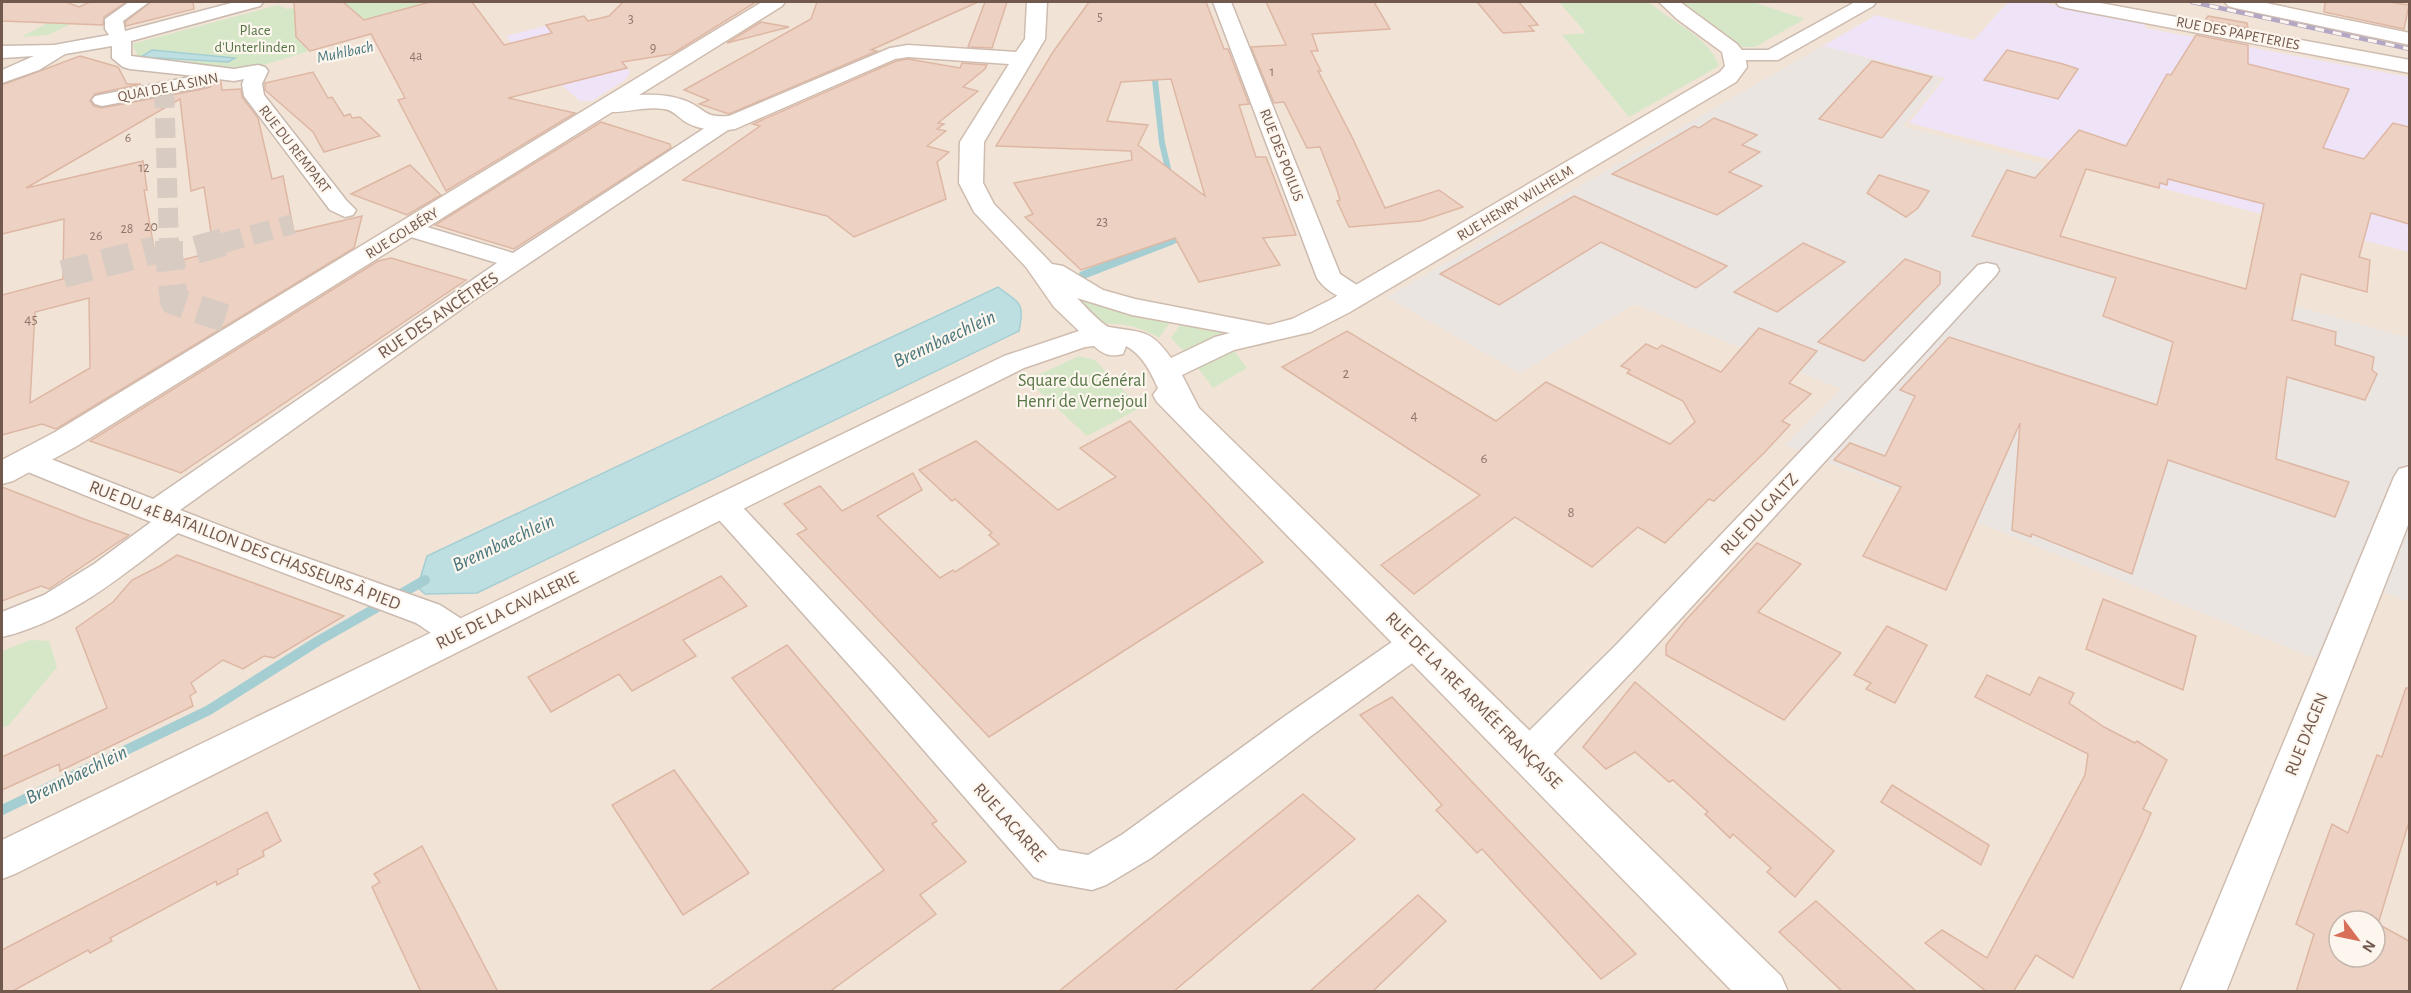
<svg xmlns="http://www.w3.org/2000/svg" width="2411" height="993" viewBox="0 0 2411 993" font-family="'Alegreya Sans',sans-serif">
	<rect width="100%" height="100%" fill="#faf2e8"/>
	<path fill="#f1e4d7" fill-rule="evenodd" d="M2,2H2409V338L2051,237L2076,173L1902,126L1943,78L1520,373L1634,304L1841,389L1786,445L2378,590L2409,602V991L2,992ZM2339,921H2375V957H2339Z"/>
	<polygon fill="#ebe5e1" points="1822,46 1943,78 1903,126 2076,173 2051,237 2409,338 2409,602 2378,590 2324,662 1785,445 1841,389 1634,304 1520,373 1387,297"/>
	<g fill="#efe4f7">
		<polygon points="2008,2 2039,2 2145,22 2145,28 2409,77 2409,252 1909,123 1945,78 1823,46 1876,15 1974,40"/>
		<polygon points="584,16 630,72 625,80 592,101 580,101 538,64 528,66 506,36"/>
	</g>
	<g fill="#d6e7c7" fill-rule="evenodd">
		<polygon points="343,2 430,2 364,20"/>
		<path d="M1559,2H1649C1671,22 1709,36 1719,66L1629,117L1562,35L1586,33Z"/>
		<polygon points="1679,2 1753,2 1805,19 1755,47 1742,47"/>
		<path d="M278,5L287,9L302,7L329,35L301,43L309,51L252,69L133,59L137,54L132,44ZM206,55L234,58L228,62L142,57Z"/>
		<polygon points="56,19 77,21 48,35 21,37"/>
		<path d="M1075,297L1172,320L1159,338C1141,327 1123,323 1102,324Z"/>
		<polygon points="1182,322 1232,333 1186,353 1171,338"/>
		<polygon points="1229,351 1235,352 1247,368 1213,388 1198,368"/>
		<polygon points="1079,356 1095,360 1140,408 1087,436 1027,380"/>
		<polygon points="31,640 49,641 57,667 9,725 2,728 2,651"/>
	</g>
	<g fill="#bedfe2" stroke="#a5ced3" stroke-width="1.5">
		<polygon points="152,50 235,58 228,62 141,57"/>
		<path d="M998,287C1020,304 1025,302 1019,331L477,593L425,594L414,584L420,579L427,556Z"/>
	</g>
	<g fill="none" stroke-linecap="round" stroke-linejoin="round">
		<g stroke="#a5ced3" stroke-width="6">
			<polyline points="1154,71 1162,143 1170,177"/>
			<polyline points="1168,243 1185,236"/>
		</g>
		<polyline stroke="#a5ced3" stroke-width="8" points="1083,275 1171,241"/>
		<polyline stroke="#a5ced3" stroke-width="10" points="2,810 209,710 318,641 425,580"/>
	</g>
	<g fill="#edd1c2" stroke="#deb7a4" stroke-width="1.5" fill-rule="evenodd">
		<polygon points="2,2 66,2 79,7 90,2 126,2 104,17 103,25 2,21"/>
		<polygon points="151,2 193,2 194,9 126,26 125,22"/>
		<polygon points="294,2 343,2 364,20 430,2 472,2 504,45 552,33 546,25 584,16 588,21 609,16 623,2 756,2 672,54 622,62 627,68 508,98 575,113 446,191 398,100 405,98 371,34 310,51 296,37"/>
		<polygon points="817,2 978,2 871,50 877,51 729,114 699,104 709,100 684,90 811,19"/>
		<polygon points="985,2 1007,2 992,48 968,47"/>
		<path d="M1089,2H1206L1224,49H1228L1249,104L1239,105L1256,157H1266L1296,235L1263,238L1280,265L1199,282L1175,238L1081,270L1025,217L1033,214L1014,183L1132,160L1131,151L996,146L1053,52ZM1171,79L1205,196L1138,145L1148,125L1107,121L1121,82Z"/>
		<polygon points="1266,2 1374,2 1390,29 1312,34 1318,51 1311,51 1321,71 1318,71 1353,139 1385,208 1439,190 1463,207 1421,221 1349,227 1337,201 1340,200 1337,190 1320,147 1307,148 1284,102 1274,103 1251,47 1286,45"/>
		<polygon points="1477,2 1519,2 1538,25 1529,26 1534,31 1503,33"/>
		<polygon points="2325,2 2390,2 2409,5 2404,29 2324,12"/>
		<polygon points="2208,16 2247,23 2248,28 2205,20"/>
		<polygon points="761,22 789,27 727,43"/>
		<path d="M2196,35L2248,45V64L2349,89L2323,148L2364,159L2393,123L2409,127V224L2371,213L2359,257L2370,260L2367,292L2301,274L2292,320L2336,332L2335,345L2374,357L2372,370L2377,374L2365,400L2287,377L2276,459L2349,482L2335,517L2168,460L2132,574L2032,534L2031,537L2012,530L2020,423L1946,590L1863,556L1901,487L1834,460L1850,443L1885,456L1915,396L1900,390L1949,337L2157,405L2173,342L2103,316L2116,278L1972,236L2007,170L2035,178L2079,130L2126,146L2167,74L2171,75ZM2086,169L2159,188L2160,183L2167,185L2168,179L2264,204L2246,289L2060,236Z"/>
		<polygon points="2007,50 2063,64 2078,69 2058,99 1984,80"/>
		<path d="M80,56L118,67L127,84H141L95,94L90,101L94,106L101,108L203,89L210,87L216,81L221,82L222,90L241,89L242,97L258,118L272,179L283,176L294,232L362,216L354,248L56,429L42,424L2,435V295L63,279L64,219L2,234V85ZM180,99L191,191L204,187L214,252L157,266L144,190H147L143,161L26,188ZM89,298L90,368L30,403L35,312Z"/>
		<polygon points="908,59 960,68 962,63 987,65 985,69 963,87 978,91 938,123 944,124 937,129 946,131 927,146 949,152 937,162 946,199 854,237 827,216 683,180 760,126 753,124 896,61"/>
		<polygon points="1872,61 1932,77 1882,138 1819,119"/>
		<polygon points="313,72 328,98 332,97 344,116 350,114 352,118 360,117 380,136 324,152 313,132 265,90 265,83"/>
		<polygon points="1714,118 1757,135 1742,145 1760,152 1729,172 1762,186 1717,215 1612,174 1694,126 1699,128"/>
		<polygon points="601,122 670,144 671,148 514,249 435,225"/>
		<polygon points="410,165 441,195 407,215 351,194"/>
		<polygon points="1879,175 1929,191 1918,208 1906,217 1867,193"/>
		<polygon points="1574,196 1727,266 1696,288 1601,242 1499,305 1440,274"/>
		<polygon points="1803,243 1845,262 1777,312 1734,292"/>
		<polygon points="391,258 466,280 181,473 90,441 378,261"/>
		<polygon points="1905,259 1940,272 1940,284 1864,361 1818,342"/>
		<polygon points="1759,328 1817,351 1789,383 1811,394 1782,421 1790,425 1764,453 1714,501 1709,499 1665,543 1638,527 1592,567 1515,517 1414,594 1381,565 1480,495 1282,367 1347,331 1496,421 1546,382 1670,444 1695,422 1683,401 1627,373 1630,370 1621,366 1646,344 1657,349 1662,345 1721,372"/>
		<polygon points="1130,421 1263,562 989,737 797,534 807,529 784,504 820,486 842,511 913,473 922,490 877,516 940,578 953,570 955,572 999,544 989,535 992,533 955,499 952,501 919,470 976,441 1058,510 1116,477 1080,448"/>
		<polygon points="2,487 84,519 129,535 49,589 41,586 2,601"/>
		<polygon points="1757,543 1801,564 1758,612 1841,653 1784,720 1666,655 1666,645 1685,621"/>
		<polygon points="177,555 344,616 274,658 264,656 243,669 223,660 191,683 196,692 190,696 193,706 60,771 59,764 2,790 2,757 107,708 76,628 113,602 132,580 160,566"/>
		<polygon points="721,576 747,606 683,640 696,656 632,691 619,674 551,712 528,677"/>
		<polygon points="2103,599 2196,636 2183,690 2086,649"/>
		<polygon points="1887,626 1927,645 1895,703 1866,689 1871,683 1854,675"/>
		<polygon points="787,645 937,821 932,824 966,862 920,895 936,914 829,992 708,992 884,870 732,678"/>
		<polygon points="1987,675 2030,695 2039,677 2074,693 2069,703 2104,727 2135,743 2137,741 2167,760 2143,809 2151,813 2141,836 2073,978 2036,955 2013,992 1987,992 1925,943 1942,930 1987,958 2085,775 2088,754 1975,697"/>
		<polygon points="1635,682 1834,851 1795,897 1767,872 1771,868 1733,834 1730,838 1705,814 1708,812 1673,780 1669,782 1635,752 1606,769 1583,747"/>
		<path d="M2406,688H2409V822L2378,924L2409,941V992H2296L2314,934L2296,924L2332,824L2348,833L2377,755L2382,757ZM2339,921H2375V957H2339Z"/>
		<polygon points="1392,697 1494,805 1636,954 1601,979 1482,849 1477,853 1436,810 1442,805 1360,715"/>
		<polygon points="674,770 749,873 683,915 612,805"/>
		<polygon points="1892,785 1989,845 1981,865 1881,802"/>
		<polygon points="1303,794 1355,839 1173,992 1058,992"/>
		<polygon points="267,812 281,841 263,851 264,856 237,870 238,874 217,885 216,881 110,938 112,941 90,953 88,950 11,992 2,992 2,950"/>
		<polygon points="422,846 498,992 421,992 372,887 380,882 374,874"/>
		<polygon points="1418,895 1446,921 1372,992 1309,992"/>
		<polygon points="1816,901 1917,992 1843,992 1779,932"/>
	</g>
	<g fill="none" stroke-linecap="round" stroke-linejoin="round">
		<g stroke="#d8ccc2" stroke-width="20" stroke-dasharray="20 10" stroke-linecap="butt">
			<polyline points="164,88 169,243"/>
			<polyline points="223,243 293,224"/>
		</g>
		<g stroke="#d8ccc2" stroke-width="28" stroke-dasharray="28 14" stroke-linecap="butt">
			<polyline points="169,241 169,257"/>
			<polyline points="63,274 155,250"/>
			<polyline points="225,318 174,301 169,257 228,241"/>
		</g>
		<defs>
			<g id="street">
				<polygon points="129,2 149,2 123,21 125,31 235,2 263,2 260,6 131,41 131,56 234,69 258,65 265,67 268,71 262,84 264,95 346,200 356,210 353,215 345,217 330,210 244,96 242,84 244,79 234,81 210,78 212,81 209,85 202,87 102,106 95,104 92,100 95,96 195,76 130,69 123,67 112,58 112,46 65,54 39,70 2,83 2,70 34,56 2,58 2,46 54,45 109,35 105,29 105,19"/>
				<path d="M1213,2H1231L1340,274L1366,291L1370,296L1366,301C1349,305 1326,292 1317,278Z"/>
				<polygon points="1855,2 1876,2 1873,6 1778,60 1734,60 1727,58 1724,54 1727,50 1768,50"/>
				<path d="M724,118L731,120L734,124L731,128L474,300L180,510L270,545L440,605L471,625L476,634L471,643C449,650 434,634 416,623L178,533C124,574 70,621 2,637V612L44,595L94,564L151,522L18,468L13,461L18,454L28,451L38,454L153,499L497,263L401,234L397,229L401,224L409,222L417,224L513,253L717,120Z"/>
				<polygon points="1987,263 1996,265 1999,270 1996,275 1640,663 1541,767 1528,771 1515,767 1510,756 1515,745 1616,645 1978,265"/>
				<polygon points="723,495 734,498 892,666 1059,850 1088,855 1123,834 1285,716 1405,633 1417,629 1429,633 1434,642 1429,651 1311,736 1151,858 1106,885 1092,890 1048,882 1034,877 868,686 712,512 708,505 712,498"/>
			</g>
			<g id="secondary">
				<path d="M762,2H785L782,6L639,95C655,94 671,95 686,101C706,109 703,118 729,116L890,48L908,45L1016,52L1025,39L1027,2H1047L1045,39L984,142L983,183L994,204L1052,264L1063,266L1103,290L1135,299L1269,325L1292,319L1330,300L1720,72L1725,66L1722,52L1677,19L1659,2H1680L1737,44L1745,54L1747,67L1736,82L1350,312L1311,332L1234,350L1182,375L1199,408L1781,976L1788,992H1733L1157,402L1153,395L1158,388C1151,373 1143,355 1126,346L1123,354C1110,357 1104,355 1094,346L1085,347L1024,368L17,873L2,879V840L1004,356L1079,331L1054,307L1026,267L974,212L959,183L960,142L1009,64L908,57L895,59L735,129C719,132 698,130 684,121C677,116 673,110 664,109C646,106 629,112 612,112L77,446L13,481L2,484V460L55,432ZM1077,298L1132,315L1230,333L1215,337L1171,358C1150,328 1141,333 1109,327C1102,325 1083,304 1077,298Z"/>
				<polygon points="2056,2 2095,2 2410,60 2410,73 2066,8 2059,6"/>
				<polygon points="2225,2 2261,2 2410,33 2410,45 2235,8 2228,6"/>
				<polygon points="2410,466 2410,520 2226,992 2180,992 2394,477 2399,469"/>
			</g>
		</defs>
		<use href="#street" stroke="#cbbaaf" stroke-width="3"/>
		<use href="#secondary" stroke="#cfbcaf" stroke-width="3"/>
		<use href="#street" fill="#fff" fill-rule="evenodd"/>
		<use href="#secondary" fill="#fff" fill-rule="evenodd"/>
		<defs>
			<polyline id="rail" points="2192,2 2410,49"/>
		</defs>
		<use href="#rail" stroke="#b4a7c3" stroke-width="4.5"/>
		<use href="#rail" stroke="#fdf6ee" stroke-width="3" stroke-dasharray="9" stroke-linecap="butt"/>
	</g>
	<g text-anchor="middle" stroke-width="4.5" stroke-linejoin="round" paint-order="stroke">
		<g font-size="14" fill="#91776b">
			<text x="1100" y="21">5</text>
			<text x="631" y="23">3</text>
			<text x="653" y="52">9</text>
			<text x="416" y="60">4a</text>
			<text x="1272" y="76">1</text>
			<text x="128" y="142">6</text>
			<text x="144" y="172">12</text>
			<text x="1102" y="226">23</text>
			<text x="151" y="231">20</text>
			<text x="127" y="233">28</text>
			<text x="96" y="240">26</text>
		</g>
		<g font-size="15" fill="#577647" stroke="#fdf6ee">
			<text x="255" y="35">Place<tspan x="255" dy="17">d'Unterlinden</tspan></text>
		</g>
		<g font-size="15" fill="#72594e" stroke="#fdf6ee">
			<text transform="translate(2238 33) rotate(11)" y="5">RUE DES PAPETERIES</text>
			<text transform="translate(168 87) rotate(-11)" y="5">QUAI DE LA SINN</text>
			<text transform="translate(295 149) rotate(52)" y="5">RUE DU REMPART</text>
			<text transform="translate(1282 155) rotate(69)" y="5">RUE DES POILUS</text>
			<text transform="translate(1515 203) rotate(-31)" y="5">RUE HENRY WILHELM</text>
			<text transform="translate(402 233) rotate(-32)" y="5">RUE GOLBÉRY</text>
		</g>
		<g font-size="15" fill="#91776b">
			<text x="31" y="324">45</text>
			<text x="1346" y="378">2</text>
			<text x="1414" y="420">4</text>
			<text x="1484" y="463">6</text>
			<text x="1571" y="517">8</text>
		</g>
		<g font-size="16" font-style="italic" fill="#47767c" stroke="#fdf6ee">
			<text transform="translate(345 51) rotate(-12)" y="6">Muhlbach</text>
		</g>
		<g font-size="18" fill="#72594e" stroke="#fdf6ee">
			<text transform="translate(438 315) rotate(-34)" y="6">RUE DES ANCÊTRES</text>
			<text transform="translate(1759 514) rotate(-47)" y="6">RUE DU GALTZ</text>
			<text transform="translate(245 545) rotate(21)" y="6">RUE DU 4E BATAILLON DES CHASSEURS À PIED</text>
			<text transform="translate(507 610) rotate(-26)" y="6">RUE DE LA CAVALERIE</text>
			<text transform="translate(1474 700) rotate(45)" y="6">RUE DE LA 1RE ARMÉE FRANÇAISE</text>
			<text transform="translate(2306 734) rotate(-68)" y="6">RUE D'AGEN</text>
			<text transform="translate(1010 822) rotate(48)" y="6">RUE LACARRE</text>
		</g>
		<g font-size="18" fill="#577647" stroke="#fdf6ee">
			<text x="1082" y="386">Square du Général<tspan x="1082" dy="21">Henri de Vernejoul</tspan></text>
		</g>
		<g font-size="20" font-style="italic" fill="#47767c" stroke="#fdf6ee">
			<text transform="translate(944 338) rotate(-25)" y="7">Brennbaechlein</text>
			<text transform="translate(503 542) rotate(-25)" y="7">Brennbaechlein</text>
			<text transform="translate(76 774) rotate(-26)" y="7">Brennbaechlein</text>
		</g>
	</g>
	<rect width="2411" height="993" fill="none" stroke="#72594e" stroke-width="6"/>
	<g transform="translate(2357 939) rotate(122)"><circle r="28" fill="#fdf6ee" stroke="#c5b7ae" stroke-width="1.5"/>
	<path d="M0-4.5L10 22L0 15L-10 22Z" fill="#d86f59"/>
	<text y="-9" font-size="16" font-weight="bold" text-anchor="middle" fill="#72594e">N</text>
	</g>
</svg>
